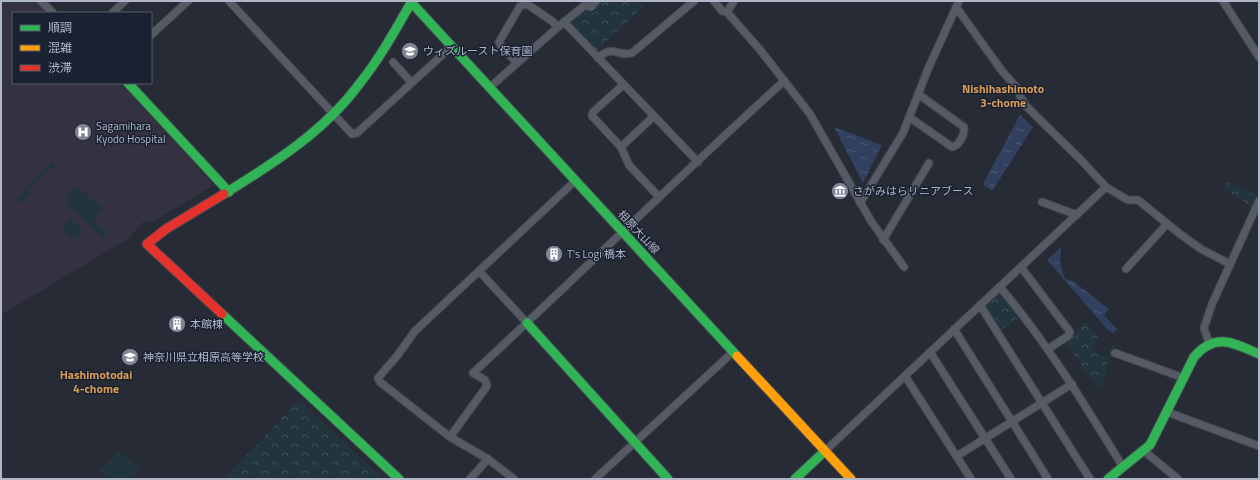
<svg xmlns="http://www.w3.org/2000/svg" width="1260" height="480" viewBox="0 0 1260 480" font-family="'Titillium Web','Noto Sans JP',sans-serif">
	<defs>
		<pattern id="park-crowns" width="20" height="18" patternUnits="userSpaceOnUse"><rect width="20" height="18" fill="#23353c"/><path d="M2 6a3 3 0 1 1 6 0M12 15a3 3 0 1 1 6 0" fill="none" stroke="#405057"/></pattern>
		<pattern id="water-ripples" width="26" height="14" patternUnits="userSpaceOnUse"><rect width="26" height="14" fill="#324060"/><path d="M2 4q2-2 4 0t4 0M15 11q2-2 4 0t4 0" fill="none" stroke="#4d5975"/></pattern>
	</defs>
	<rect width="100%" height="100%" fill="#262b36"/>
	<polygon fill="#343241" points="1,1 36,1 48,13 13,13 13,83 120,83 211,182 211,187 152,222 144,221 129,238 1,315"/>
	<g fill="#23353c">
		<polygon points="51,161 55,164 55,167 48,170 32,187 30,193 20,204 15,199"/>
		<polygon points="75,189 82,190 103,209 93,220 107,233 103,238 72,209 68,202 68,196"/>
		<polygon points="70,217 81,229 81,234 78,237 71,237 61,227"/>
		<polygon points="119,451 140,470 132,479 109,479 100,471"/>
	</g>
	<g fill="url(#park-crowns)">
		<polygon points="600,1 638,1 643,7 596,51 570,23 585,10 588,10 594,13"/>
		<polygon points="1227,181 1257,195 1252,207 1223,188"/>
		<polygon points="1000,287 1023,315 998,332 980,305"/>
		<polygon points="1086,323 1098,337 1093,352 1108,357 1113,343 1115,348 1106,366 1108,368 1101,386 1096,387 1064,340"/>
		<polygon points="299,400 384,479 224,479"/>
	</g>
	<g fill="url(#water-ripples)">
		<polygon points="1020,115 1033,127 992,191 983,184"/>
		<polygon points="834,127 882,145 863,183"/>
		<polygon points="1061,247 1060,263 1065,279 1073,281 1109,309 1104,315 1117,329 1114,333 1109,331 1047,260"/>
	</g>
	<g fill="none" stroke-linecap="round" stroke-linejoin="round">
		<defs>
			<g id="street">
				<polyline points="41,1 53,13"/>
				<polyline points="229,1 352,134 357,133 452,46"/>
				<polyline points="714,1 722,11 727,12"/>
				<polyline points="734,1 727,12 761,51 810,114 871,221 904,267"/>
				<polyline points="1223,1 1259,57"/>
				<polyline points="956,7 1002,71 1018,89 1020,96 1026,106 1082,161 1106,187 1128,200 1138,200 1180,234 1201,249 1230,264"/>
				<polyline points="112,13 125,1"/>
				<polyline points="564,22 698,162"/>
				<polyline points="151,35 188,1"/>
				<path d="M598,58C612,44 619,57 632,53L694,1"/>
				<polyline points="393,62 411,82"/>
				<polyline points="517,63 501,46 499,42 520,6 527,4 552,21 558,27"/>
				<polyline points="623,85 593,112 592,116 621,147 629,165 659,197"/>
				<polyline points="489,88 558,27 585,5 591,7 596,1"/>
				<path d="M909,117L952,147C959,146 965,134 964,127L918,94"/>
				<polyline points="621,147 654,116"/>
				<polyline points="1042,202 1077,215"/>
				<polyline points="860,203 903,133 928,69 959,1"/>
				<polyline points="883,240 929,163"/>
				<polyline points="1021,267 1070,332 1068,336 1048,349"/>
				<polyline points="1126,269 1167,224"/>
				<polyline points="479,271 527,323"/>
				<path d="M1000,287C1047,343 1085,405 1123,467"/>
				<polyline points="980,305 1090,479"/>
				<polyline points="954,329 1048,479"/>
				<polyline points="1209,343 1204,328 1212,304 1259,201"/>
				<polyline points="930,352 1011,479"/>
				<polyline points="1115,353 1184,378"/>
				<polyline points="905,376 971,479"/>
				<polyline points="1167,412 1259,446"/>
				<path d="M450,437L487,386L485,380L473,373C578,276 679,176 784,81"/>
				<polyline points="825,451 1106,187"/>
				<polyline points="1144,451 1178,479"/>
				<polyline points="957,456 1072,384"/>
				<polyline points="470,479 488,459"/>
				<polyline points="514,479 488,459 450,437 380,382 378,378 397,356 415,331 575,181"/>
				<polyline points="595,479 734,351"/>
			</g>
			<g id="fast">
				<polyline points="410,1 737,356"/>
				<polyline points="128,83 229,192"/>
				<path d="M224,194C274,163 325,131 360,83C380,58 396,29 412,1"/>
				<polyline points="222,314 399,479"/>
				<polyline points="527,323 668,479"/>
				<polyline points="795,479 825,451"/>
				<path d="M1108,479L1150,445L1194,357C1216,332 1233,343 1259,354"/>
			</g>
			<polyline id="slow" points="737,356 851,479"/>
			<polyline id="jam" points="222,314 147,244 166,229 224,194"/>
		</defs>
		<use href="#street" stroke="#42464f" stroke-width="9"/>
		<use href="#fast" stroke="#42464f" stroke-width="11"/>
		<use href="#slow" stroke="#42464f" stroke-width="11"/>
		<use href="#jam" stroke="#42464f" stroke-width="11"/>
		<use href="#street" stroke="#565a64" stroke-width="7"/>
		<use href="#fast" stroke="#30b455" stroke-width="9"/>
		<use href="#slow" stroke="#ff9f0a" stroke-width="9"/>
		<use href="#jam" stroke="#e5322d" stroke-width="9"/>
	</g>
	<defs>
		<symbol id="school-disc" viewBox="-11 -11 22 22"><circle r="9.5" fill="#7f8595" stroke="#1a2130"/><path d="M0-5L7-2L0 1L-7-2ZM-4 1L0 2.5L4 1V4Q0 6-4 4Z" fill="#fff"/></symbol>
		<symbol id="hospital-disc" viewBox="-11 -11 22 22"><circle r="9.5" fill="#7f8595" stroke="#1a2130"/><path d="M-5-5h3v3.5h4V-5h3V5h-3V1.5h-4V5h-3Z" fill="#fff"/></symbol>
		<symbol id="museum-disc" viewBox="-11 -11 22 22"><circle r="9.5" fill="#7f8595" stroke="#1a2130"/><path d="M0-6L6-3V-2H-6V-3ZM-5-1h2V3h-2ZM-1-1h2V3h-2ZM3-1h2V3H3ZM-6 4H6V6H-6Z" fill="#fff"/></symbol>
		<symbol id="building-disc" viewBox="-11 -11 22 22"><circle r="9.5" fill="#7f8595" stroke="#1a2130"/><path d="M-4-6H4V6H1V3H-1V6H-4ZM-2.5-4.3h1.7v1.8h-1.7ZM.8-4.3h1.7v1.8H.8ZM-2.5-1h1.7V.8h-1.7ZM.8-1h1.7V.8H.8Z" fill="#fff"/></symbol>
	</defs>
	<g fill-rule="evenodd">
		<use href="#school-disc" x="400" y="41" width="20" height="20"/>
		<use href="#hospital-disc" x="73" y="122" width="20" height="20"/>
		<use href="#museum-disc" x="830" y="181" width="20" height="20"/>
		<use href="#building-disc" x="544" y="244" width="20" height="20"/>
		<use href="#building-disc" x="167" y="314" width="20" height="20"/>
		<use href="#school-disc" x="120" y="347" width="20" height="20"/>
	</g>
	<g text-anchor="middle" stroke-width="3" stroke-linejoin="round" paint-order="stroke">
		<g font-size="11" fill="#afb6c8" stroke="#1a2130" text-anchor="start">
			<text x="423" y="55">ウィズルースト保育園</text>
			<text x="96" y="130">Sagamihara<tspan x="96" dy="13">Kyodo Hospital</tspan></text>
			<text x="853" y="195">さがみはらリニアブース</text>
			<text x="567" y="258">T's Logi 橋本</text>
			<text x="190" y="328">本館棟</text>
			<text x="143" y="361">神奈川県立相原高等学校</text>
		</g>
		<g font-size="11" fill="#afb6c8" stroke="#1a2130">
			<text transform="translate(639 232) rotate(47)" y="4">相原大山線</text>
		</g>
		<g font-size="12" font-weight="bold" fill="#da9d57" stroke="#1a2130">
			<text x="1003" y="93">Nishihashimoto<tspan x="1003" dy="14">3-chome</tspan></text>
			<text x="96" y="379">Hashimotodai<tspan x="96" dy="14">4-chome</tspan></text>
		</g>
	</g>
	<rect width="1260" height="480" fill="none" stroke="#afb6c8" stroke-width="4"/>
	<rect x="12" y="12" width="140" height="72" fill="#1a2130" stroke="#565d6d"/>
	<rect x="20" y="25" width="20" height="6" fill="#30b455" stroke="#565d6d"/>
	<text x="48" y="32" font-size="12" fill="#afb6c8">順調</text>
	<rect x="20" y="45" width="20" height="6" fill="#ff9f0a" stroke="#565d6d"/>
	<text x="48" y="52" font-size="12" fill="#afb6c8">混雑</text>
	<rect x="20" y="65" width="20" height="6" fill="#e5322d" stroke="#565d6d"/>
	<text x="48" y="72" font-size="12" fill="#afb6c8">渋滞</text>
</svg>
